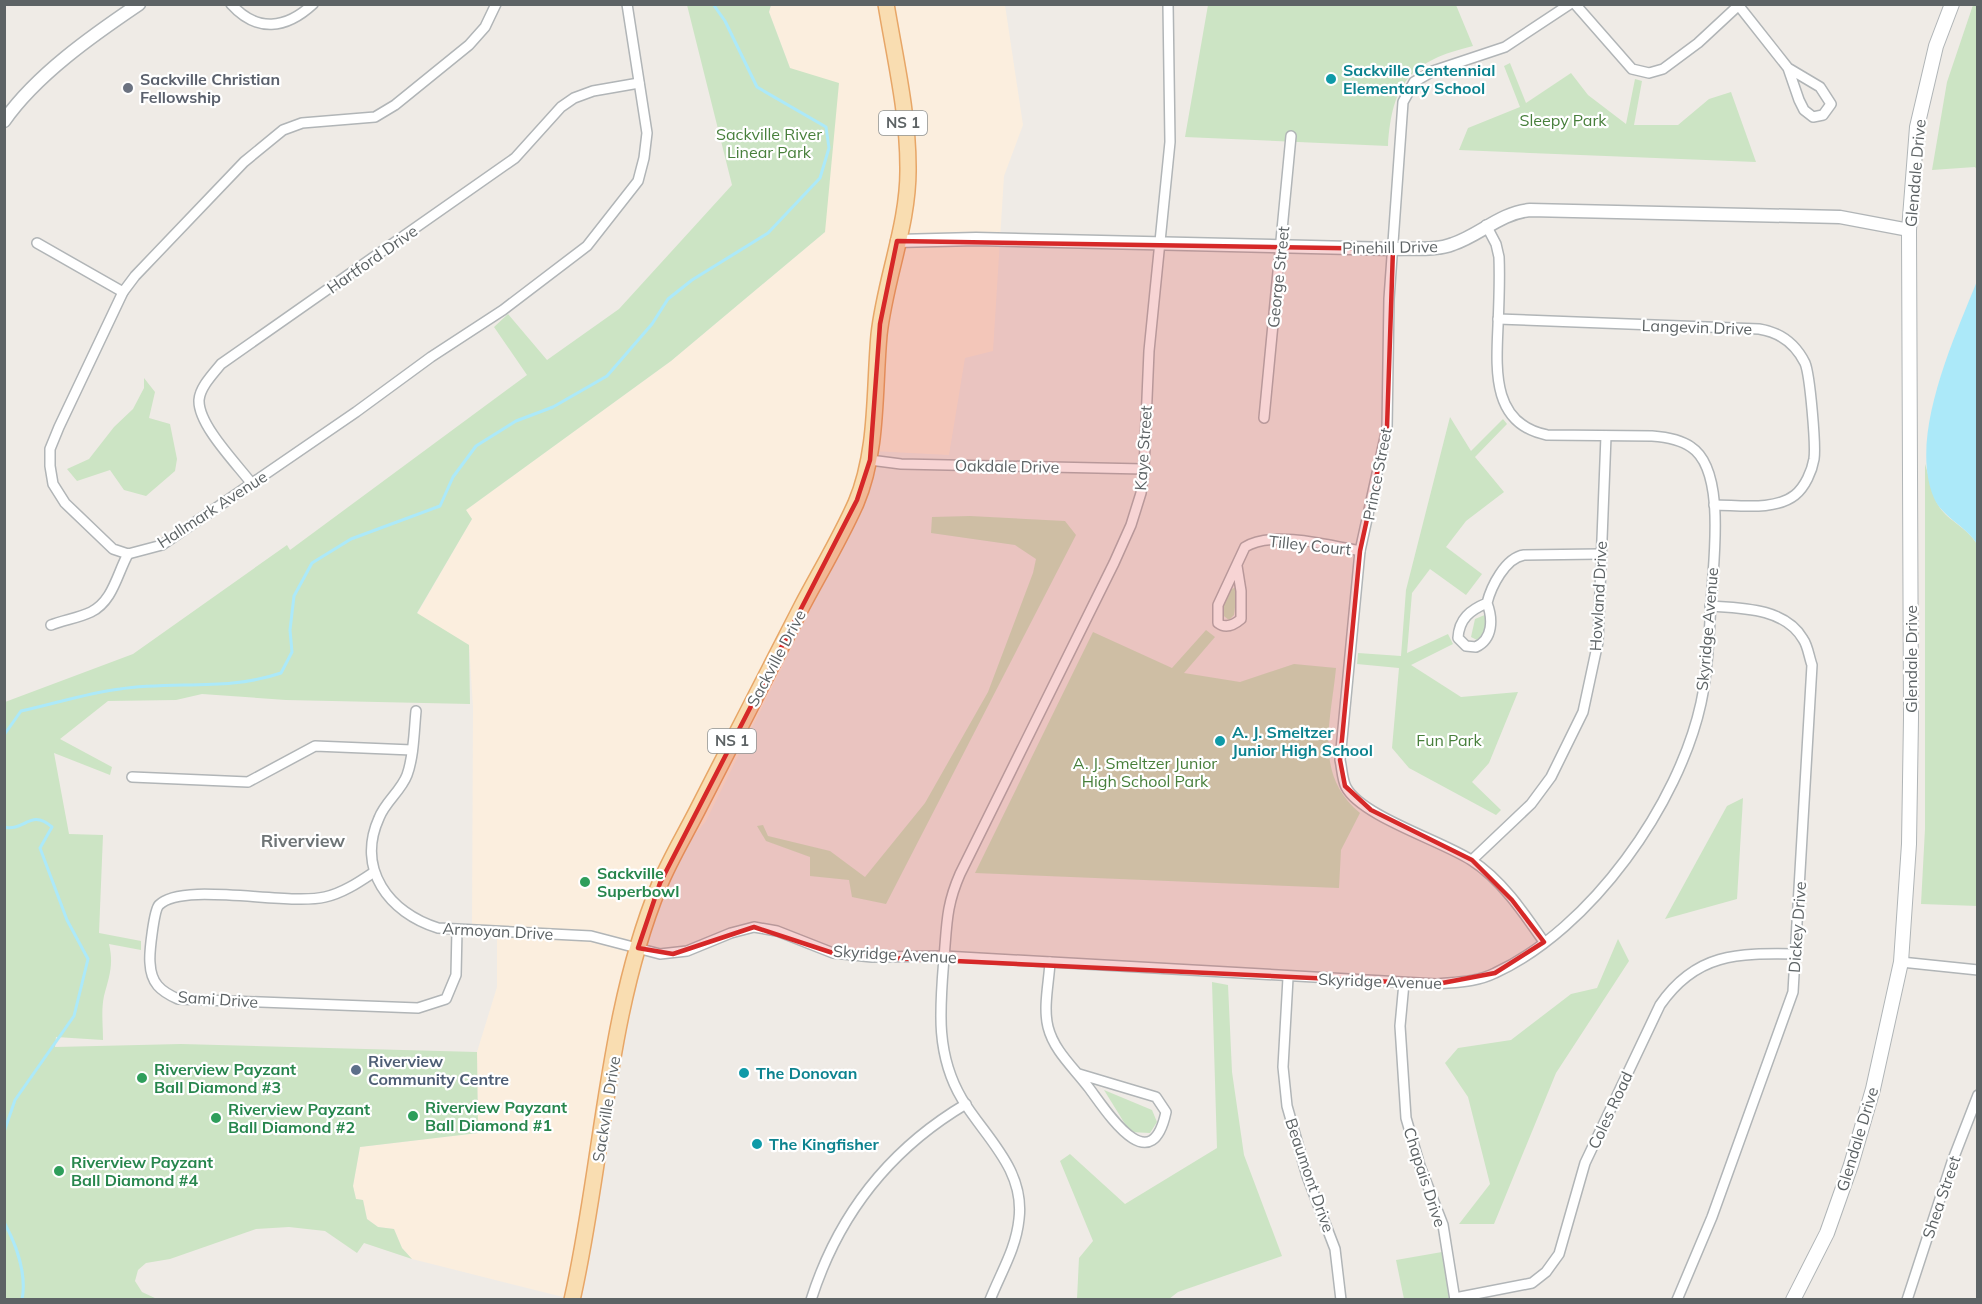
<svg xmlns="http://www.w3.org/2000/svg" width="1982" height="1304" viewBox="0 0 1982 1304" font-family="Mulish,sans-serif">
	<rect width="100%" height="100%" fill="#efebe6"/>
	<polygon fill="#fbeede" points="771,5 1005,5 1023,125 1004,176 993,351 965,358 949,455 872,451 852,526 706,821 660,878 634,962 571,1299 412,1259 402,1248 394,1229 378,1227 367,1219 363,1200 356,1199 353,1186 360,1147 478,1133 477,1052 497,987 497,933 472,932 473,707 469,645 417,614 472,519 466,510 671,361 825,232 790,68 769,12"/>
	<g fill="#cce4c4">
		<path d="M687,5H771L769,12L790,68L839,83L825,232L671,361L466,510L472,519L417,613L469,645L470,704L286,700L202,694L176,700L108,701L60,739L112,767L110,775L54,753L69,834L103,835L99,933L141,941V950L109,944C114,965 109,977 104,996C101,1010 103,1026 103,1040L56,1037L55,1047L181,1044L477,1052L478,1133L360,1147L353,1186L356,1199L363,1200L367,1219L378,1227L394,1229L402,1248L412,1259L364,1243L357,1253L325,1231L289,1227L256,1229L170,1259L146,1263L138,1270L135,1281L142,1292L157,1299H5V702L133,654L287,545L290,550L527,375L494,327L508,314L547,360L619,309L732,185Z"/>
		<path d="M1208,5H1456L1473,46C1411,61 1392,82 1388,146L1185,137Z"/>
		<polygon points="1973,5 1978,5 1977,170 1975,167 1932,170 1947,82"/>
		<polygon points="1510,63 1526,103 1571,73 1588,95 1626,124 1635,79 1642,81 1634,125 1678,125 1709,99 1731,92 1756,162 1459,150 1468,128 1520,107 1504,66"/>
		<polygon points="144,378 155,392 149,418 170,424 177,459 175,471 146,496 124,490 110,470 77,481 67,469 89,459 114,427 133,409 144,388"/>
		<polygon points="1450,417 1471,451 1503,419 1507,424 1475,457 1504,492 1466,521 1446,547 1482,574 1466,595 1430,569 1412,593 1407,653 1448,634 1453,644 1411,665 1461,697 1518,692 1489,763 1472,782 1501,810 1496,815 1409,768 1392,748 1399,668 1357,664 1358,653 1401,656 1406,590"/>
		<path d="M1925,464C1930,478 1931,495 1940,508C1949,521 1966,527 1977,544L1978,906L1921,904L1925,829Z"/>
		<polygon points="970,516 1065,521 1076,535 886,904 852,897 849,880 810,876 810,857 766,841 757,826 763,825 768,836 830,851 865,877 925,803 988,692 1033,573 1036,559 1015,545 931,533 932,517"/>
		<polygon points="1238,586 1234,615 1229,620 1220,613 1230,590"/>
		<path d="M1487,614C1489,626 1486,632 1477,640L1471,637L1475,619Z"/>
		<path d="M1206,630L1215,637L1184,673L1240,682L1294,664L1336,668C1331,722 1313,774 1360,813L1341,850L1339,888L975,873L1093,632L1172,668Z"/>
		<polygon points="1743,798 1737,899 1665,919 1727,806"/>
		<polygon points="1618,939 1629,961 1556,1073 1494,1224 1459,1224 1490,1184 1468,1097 1445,1063 1458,1048 1511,1040 1571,994 1597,988"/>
		<polygon points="1212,982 1228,985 1232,1072 1244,1155 1282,1256 1178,1292 1169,1299 1077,1299 1079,1258 1093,1241 1060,1161 1070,1154 1125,1204 1217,1148"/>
		<polygon points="1104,1090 1152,1110 1157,1122 1150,1133 1130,1132"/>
		<polygon points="1442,1252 1449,1299 1404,1299 1396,1260"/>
	</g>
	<path fill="#ace9f9" d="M1977,281V544C1966,526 1942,517 1934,498C1908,437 1954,339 1977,281Z"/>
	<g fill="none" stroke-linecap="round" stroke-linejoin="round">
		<g stroke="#ace9f9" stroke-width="3">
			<path d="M4,735L21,711C54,704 87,693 120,689C174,681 229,691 281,673L292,652L290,630L294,596L312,563L351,539L440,506L453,477L476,446L516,421L553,407L607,376L652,324L668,299L692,280L768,233L820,178L829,148L826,127L757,87L725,21L713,4"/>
			<path d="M4,827C25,832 30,808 52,827L40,848L67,920L88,959L74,1016L15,1100L4,1132"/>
			<path d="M4,1222C16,1244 27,1274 22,1300"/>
		</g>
		<defs>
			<g id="minor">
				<path d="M231,4C257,33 286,29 313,4"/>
				<polyline points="496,4 485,27 469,45 395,105 375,117 302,123 283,130 244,162 135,276 123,292 59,427 50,449 50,466 53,484 65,503 113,549 128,554 162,545 356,412 431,357 503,310 587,246 638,181 644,158 647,133 627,4"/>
				<polyline points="1575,4 1632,69 1649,73 1663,69 1698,43 1740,4"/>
				<polyline points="1739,6 1788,68 1820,87 1831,104 1823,115 1813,117 1804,110 1799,100 1788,68"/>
				<polyline points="37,243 123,292"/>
				<path d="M1498,319L1759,329C1779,332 1795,343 1805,363C1810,375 1816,445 1814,459C1812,471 1805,487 1795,495C1775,511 1739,505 1714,505"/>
				<polyline points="1264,418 1291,136"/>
				<polyline points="870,460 901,464 1144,469"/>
				<path d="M252,484C237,464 198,425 199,400C200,387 213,374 221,364L515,158L561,107L574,98L593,91L639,83"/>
				<path d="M1237,566L1241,591V619C1234,625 1226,629 1218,623V605L1245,547C1272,530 1329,545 1360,551"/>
				<path d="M1487,603C1493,619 1493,639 1476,647L1466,646L1458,638C1459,619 1470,610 1487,603C1491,587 1505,558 1524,555L1600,554"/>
				<path d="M51,625C63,620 79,618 91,612C113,601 117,574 128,554"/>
				<path d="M416,711C414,731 414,756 407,775C401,791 385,802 379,818C356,869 389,913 438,928L591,936L660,954L687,951L731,933L754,927L777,931L833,953L872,957L944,956L1437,984C1457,982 1477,982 1495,973C1591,929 1679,804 1701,703C1709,665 1709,628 1712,590C1714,554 1725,469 1691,447C1680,439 1665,437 1652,436L1547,435C1492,424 1496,371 1498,326C1499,303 1500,280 1499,257L1496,244L1486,225"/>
				<polyline points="132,777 248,782 315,746 412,750"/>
				<polyline points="1472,860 1531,804 1551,777 1583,712 1598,642 1606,436"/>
				<path d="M374,872C359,882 343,893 325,897C287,906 182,881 159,905C154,910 149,953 150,963C151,983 160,991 178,999L418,1008L446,999L456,975L457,930"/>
				<path d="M1544,942C1524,913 1501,879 1471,860C1442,841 1361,816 1346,787C1342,779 1342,768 1340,760L1360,551L1387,428L1389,299L1403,102L1414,82L1433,71L1505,47L1570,4"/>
				<path d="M1050,962C1049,982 1043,1007 1048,1027C1054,1051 1074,1068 1089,1088C1107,1112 1151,1182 1166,1112L1156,1097L1079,1074"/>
				<polyline points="1901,962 1978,970"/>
				<polyline points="1288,978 1283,1067 1287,1106 1307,1176 1335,1249 1341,1300"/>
				<polyline points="1404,983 1400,1026 1406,1118 1420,1166 1443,1225 1455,1300"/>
				<path d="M1455,1298L1532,1283L1546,1272L1559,1254L1585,1163L1660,1005C1696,953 1737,953 1796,954"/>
				<path d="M811,1300C838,1215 890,1149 966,1104"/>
				<path d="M990,1300C1001,1272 1016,1249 1019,1219C1025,1169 985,1137 962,1099C935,1054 940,1007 944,958C947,924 946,906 960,874L1114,563L1131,525L1141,493L1144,469L1149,351L1170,142L1168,4"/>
				<path d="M1677,1300L1712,1217L1793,992L1812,665C1809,657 1808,646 1803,639C1785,608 1742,608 1710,606"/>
				<polyline points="1907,1300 1952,1162 1978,1095"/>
			</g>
			<g id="tertiary">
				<path d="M4,121C36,75 93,35 139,4"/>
				<path d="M897,241L976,239L1393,249C1412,248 1436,251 1453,244C1480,235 1500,213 1530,210L1840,217L1909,230"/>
			</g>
			<polyline id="secondary" points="1793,1300 1827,1233 1851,1165 1873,1089 1901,962 1909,844 1911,718 1909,230 1917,127 1936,46 1952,4"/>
			<path id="primary" d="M572,1300C603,1164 606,1015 659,886C670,859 686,833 699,807C733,740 768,673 802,606C820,572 840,539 856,503C878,451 874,391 879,335C885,279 909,224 908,167C908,113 895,58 886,4"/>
		</defs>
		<use href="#minor" stroke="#b1b5b7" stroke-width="12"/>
		<use href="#tertiary" stroke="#b1b5b7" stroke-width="15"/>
		<use href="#secondary" stroke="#b0b5b7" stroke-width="16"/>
		<use href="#primary" stroke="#e7a667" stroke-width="18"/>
		<use href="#minor" stroke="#fff" stroke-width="9"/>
		<use href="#tertiary" stroke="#fff" stroke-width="12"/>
		<use href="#secondary" stroke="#fff" stroke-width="14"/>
		<use href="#primary" stroke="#f9ddb1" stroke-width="15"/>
	</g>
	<path fill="#d62828" fill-opacity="0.2" stroke="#d62828" stroke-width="4.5" stroke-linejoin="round" d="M897,241L1393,249L1387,428L1360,551L1340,760L1345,786L1371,810L1472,860L1512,900L1544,942L1495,973L1437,984L872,957L833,953L754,927L673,954L638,948L660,883L857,500L870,460L880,324Z"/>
	<g fill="#0f9aa8" stroke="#fff" stroke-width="2">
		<circle cx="1331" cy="79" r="6"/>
		<circle cx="1220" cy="741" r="6"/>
		<circle cx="744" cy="1073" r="6"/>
		<circle cx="757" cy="1144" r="6"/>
	</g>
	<circle fill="#6b7280" stroke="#fff" stroke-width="2" cx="128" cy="88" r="6"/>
	<g fill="#2e9e5b" stroke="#fff" stroke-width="2">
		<circle cx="585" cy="882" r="6"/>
		<circle cx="142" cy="1078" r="6"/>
		<circle cx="413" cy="1116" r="6"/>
		<circle cx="216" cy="1118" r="6"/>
		<circle cx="59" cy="1171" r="6"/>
	</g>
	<circle fill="#5c6f8a" stroke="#fff" stroke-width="2" cx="356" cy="1070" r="6"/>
	<g text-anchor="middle" stroke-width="4.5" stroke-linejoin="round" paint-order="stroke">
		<g fill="#fff" stroke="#8e9293" stroke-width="1.5">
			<rect x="879" y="111" width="48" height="24" rx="4.5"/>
			<rect x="708" y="729" width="48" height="24" rx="4.5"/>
		</g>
		<g font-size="15" font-weight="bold" fill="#5d6365">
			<text x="903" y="128">NS 1</text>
			<text x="732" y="746">NS 1</text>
		</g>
		<g font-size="16" font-weight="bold" fill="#0d838f" stroke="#fff" text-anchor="start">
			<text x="1343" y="76">Sackville Centennial<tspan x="1343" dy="18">Elementary School</tspan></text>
			<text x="1232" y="738">A. J. Smeltzer<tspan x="1232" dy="18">Junior High School</tspan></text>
			<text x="756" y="1079">The Donovan</text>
			<text x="769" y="1150">The Kingfisher</text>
		</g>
		<g font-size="16" font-weight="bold" fill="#5b616d" stroke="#fff" text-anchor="start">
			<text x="140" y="85">Sackville Christian<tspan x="140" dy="18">Fellowship</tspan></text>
		</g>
		<g font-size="16" fill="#477f3b" stroke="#fff">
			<text x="1563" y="126">Sleepy Park</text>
			<text x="769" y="140">Sackville River<tspan x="769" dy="18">Linear Park</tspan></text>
			<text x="1449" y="746">Fun Park</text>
			<text x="1145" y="769">A. J. Smeltzer Junior<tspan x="1145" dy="18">High School Park</tspan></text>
		</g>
		<g font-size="16" fill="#5d6365" stroke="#fff">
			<text transform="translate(1915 173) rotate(-85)" y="6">Glendale Drive</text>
			<text transform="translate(1390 247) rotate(-1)" y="6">Pinehill Drive</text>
			<text transform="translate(372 259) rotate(-35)" y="6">Hartford Drive</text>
			<text transform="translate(1278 277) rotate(-84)" y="6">George Street</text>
			<text transform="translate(1697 327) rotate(2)" y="6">Langevin Drive</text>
			<text transform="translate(1143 448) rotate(-86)" y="6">Kaye Street</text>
			<text transform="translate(1007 466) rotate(1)" y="6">Oakdale Drive</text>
			<text transform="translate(1377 474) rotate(-79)" y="6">Prince Street</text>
			<text transform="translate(212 509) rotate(-33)" y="6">Hallmark Avenue</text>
			<text transform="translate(1310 545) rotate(6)" y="6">Tilley Court</text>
			<text transform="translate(1598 596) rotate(-87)" y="6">Howland Drive</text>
			<text transform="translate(1707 629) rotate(-85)" y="6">Skyridge Avenue</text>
			<text transform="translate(776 658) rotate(-62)" y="6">Sackville Drive</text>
			<text transform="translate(1911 659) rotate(-90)" y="6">Glendale Drive</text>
			<text transform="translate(1797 927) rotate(-86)" y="6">Dickey Drive</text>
			<text transform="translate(498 931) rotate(3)" y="6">Armoyan Drive</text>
			<text transform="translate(895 954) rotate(3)" y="6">Skyridge Avenue</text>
			<text transform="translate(1380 981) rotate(2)" y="6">Skyridge Avenue</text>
			<text transform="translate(218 999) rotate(4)" y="6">Sami Drive</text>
			<text transform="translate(606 1109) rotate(-81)" y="6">Sackville Drive</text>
			<text transform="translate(1610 1110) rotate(-65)" y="6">Coles Road</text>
			<text transform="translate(1857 1139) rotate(-73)" y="6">Glendale Drive</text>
			<text transform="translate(1310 1175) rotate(71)" y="6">Beaumont Drive</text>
			<text transform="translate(1425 1177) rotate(72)" y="6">Chapais Drive</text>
			<text transform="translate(1941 1197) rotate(-71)" y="6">Shea Street</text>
		</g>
		<g font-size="16" font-weight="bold" fill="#27864d" stroke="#fff" text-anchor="start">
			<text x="597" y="879">Sackville<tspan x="597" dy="18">Superbowl</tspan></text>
			<text x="154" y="1075">Riverview Payzant<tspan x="154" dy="18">Ball Diamond #3</tspan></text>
			<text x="425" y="1113">Riverview Payzant<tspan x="425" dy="18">Ball Diamond #1</tspan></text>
			<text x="228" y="1115">Riverview Payzant<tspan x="228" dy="18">Ball Diamond #2</tspan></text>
			<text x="71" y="1168">Riverview Payzant<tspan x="71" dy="18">Ball Diamond #4</tspan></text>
		</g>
		<g font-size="16" font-weight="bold" fill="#4e5e75" stroke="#fff" text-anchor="start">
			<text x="368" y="1067">Riverview<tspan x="368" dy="18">Community Centre</tspan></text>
		</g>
		<g font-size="18" font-weight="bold" fill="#6f7577" stroke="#fff">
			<text x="303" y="847">Riverview</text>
		</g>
	</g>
	<rect width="1982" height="1304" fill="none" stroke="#5d6365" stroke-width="12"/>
</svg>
